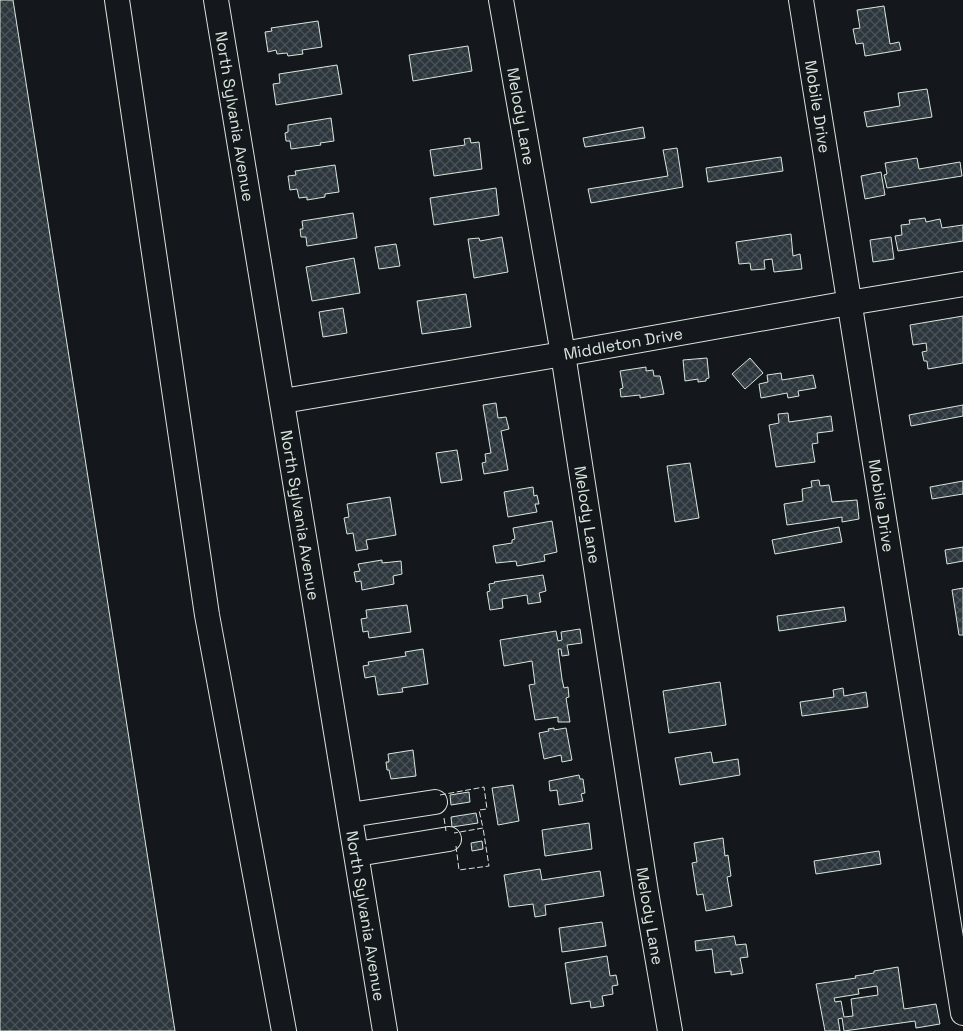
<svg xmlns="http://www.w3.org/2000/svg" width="963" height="1031" viewBox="0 0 963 1031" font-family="'Space Grotesk',sans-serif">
	<defs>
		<pattern id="building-cross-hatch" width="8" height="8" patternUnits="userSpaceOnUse" patternTransform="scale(1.25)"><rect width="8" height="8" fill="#2c363c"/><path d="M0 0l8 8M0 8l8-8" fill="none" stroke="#4a5358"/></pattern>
	</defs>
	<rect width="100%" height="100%" fill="#14181c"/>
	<g fill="url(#building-cross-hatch)" stroke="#d8e6dc" fill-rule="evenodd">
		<polygon points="0,0 13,0 175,1031 0,1031"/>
		<polygon points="884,6 890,44 899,42 901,50 865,56 863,43 856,44 853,29 860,28 857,10"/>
		<polygon points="318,21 322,47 302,50 303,54 288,56 287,53 277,54 276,50 268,52 265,32 272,31 271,28"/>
		<polygon points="468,46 472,71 413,81 409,55"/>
		<polygon points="337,65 342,94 276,105 273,84 280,83 279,74"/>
		<polygon points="927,89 932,117 867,127 864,112 900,106 898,93"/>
		<polygon points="331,118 334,141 320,143 321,145 291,149 290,141 286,141 285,133 288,132 288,125"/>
		<polygon points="643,127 645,138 585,147 583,138"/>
		<polygon points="470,138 471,143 479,142 482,169 434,176 430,150 465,145 464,139"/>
		<polygon points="677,148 683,187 591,203 588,189 668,176 663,150"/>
		<polygon points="781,157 783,171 708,182 706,168"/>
		<polygon points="917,158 919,169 960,162 962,176 887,188 884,175 887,174 885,163"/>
		<polygon points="335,165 339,192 325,194 325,197 307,200 307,197 299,198 297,189 290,190 288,176 296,175 295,171"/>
		<polygon points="881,172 885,195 865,199 861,176"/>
		<polygon points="496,188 499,215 434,225 430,198"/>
		<polygon points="353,213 357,238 307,246 306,237 301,237 300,229 303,229 302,221"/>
		<polygon points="925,218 926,222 940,219 942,228 963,225 963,241 898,251 895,236 902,235 901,225 910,224 909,220"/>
		<polygon points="791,234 793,256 800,254 802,269 774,272 772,259 764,260 765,269 751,270 750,263 739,264 736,242"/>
		<polygon points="502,237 508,272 474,278 468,239 479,238 480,241"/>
		<polygon points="891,237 894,259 873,262 870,240"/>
		<polygon points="396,244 400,266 379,269 375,247"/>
		<polygon points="354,258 360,293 312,301 306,267"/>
		<polygon points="466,294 471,327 422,334 417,301"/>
		<polygon points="343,308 347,333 323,337 319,312"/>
		<polygon points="963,316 963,363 928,369 927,361 924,361 922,352 927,351 926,343 913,345 910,325"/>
		<polygon points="707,358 709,378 706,379 706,381 698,382 698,379 685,381 683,360"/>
		<polygon points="750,358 763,373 745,389 732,374"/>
		<polygon points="646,367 646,371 653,370 654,376 660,376 664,394 640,398 640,395 621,397 620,389 623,388 620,371"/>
		<polygon points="781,373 782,380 813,375 816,388 798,391 799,396 788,398 787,393 761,398 759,384 768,382 767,375"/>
		<polygon points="496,403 498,418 506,417 509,429 501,431 508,470 484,474 482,463 486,462 485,454 491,453 483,405"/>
		<polygon points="963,405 963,416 911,426 909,415"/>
		<polygon points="788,413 789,422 831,416 833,431 817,433 818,443 812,444 815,462 776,467 769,425 779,423 778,414"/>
		<polygon points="457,450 462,480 441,483 436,453"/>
		<polygon points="690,463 699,518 675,522 667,466"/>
		<polygon points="819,480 820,486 829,485 832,502 857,500 859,519 842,522 842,517 787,525 784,504 803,501 802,489 812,487 811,481"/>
		<polygon points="963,481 963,494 932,499 930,487"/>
		<polygon points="533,487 534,496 537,495 539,504 535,504 537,512 508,517 504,492"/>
		<polygon points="390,497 396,535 366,540 368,549 356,551 353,533 347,534 344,518 349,517 347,504"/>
		<polygon points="552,521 557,552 544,555 545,561 517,566 516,561 496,563 493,546 512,543 512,540 515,539 513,528"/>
		<polygon points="839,527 842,542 775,554 772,540"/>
		<polygon points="963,547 963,561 947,564 945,550"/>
		<polygon points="382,560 382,563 401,561 402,574 393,576 394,584 362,590 361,581 356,582 354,572 360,571 358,564"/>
		<polygon points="543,575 546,591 539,593 541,602 528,604 527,595 502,599 503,608 490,610 487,592 490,591 489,584 495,583 494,582"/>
		<polygon points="963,588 963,635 959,635 952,590"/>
		<polygon points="407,605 411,632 369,638 368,631 363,632 361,619 367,618 366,610"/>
		<polygon points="844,607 846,621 779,631 777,616"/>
		<polygon points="580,629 582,643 567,645 569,655 562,656 561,649 558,649 562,679 564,688 568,687 569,697 566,698 570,722 558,722 558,717 535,720 529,685 535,684 532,661 504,666 500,640 556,631 558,641 562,640 561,632"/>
		<polygon points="423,649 428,684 402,688 403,692 378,695 375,676 365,678 363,666 369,665 368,662 406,656 405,652"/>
		<polygon points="720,682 726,725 669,733 663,691"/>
		<polygon points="843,688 844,696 866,692 868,707 802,716 800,702 834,697 833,690"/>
		<polygon points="554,728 554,730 566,728 572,760 562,762 561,755 544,759 539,733 549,731 548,729"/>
		<polygon points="413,750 416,776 391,779 389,770 387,770 386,762 389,762 388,754"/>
		<polygon points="711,752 713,763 738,759 740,775 680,785 675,758"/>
		<polygon points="579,775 580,779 583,779 585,793 581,794 583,801 559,805 557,790 550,791 549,781"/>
		<polygon points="513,785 519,821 498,825 492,788"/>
		<polygon points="469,792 470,802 451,805 450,795"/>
		<polygon points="476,813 478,823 452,827 451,817"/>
		<polygon points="589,823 592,849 545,856 542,830"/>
		<polygon points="723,838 725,856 728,855 731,876 727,877 732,906 706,911 703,894 697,895 692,863 697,862 694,843"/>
		<polygon points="482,841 483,849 472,851 471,843"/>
		<polygon points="879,851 881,864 816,874 814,861"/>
		<polygon points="540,869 542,880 600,871 604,896 545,905 546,915 535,917 533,904 509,907 504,875"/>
		<polygon points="602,922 606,946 562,952 559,928"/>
		<polygon points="734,936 736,945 746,944 748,957 740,958 743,973 731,975 731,971 715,973 712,949 696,951 695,941"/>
		<polygon points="607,956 610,976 616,975 618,985 612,986 613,994 602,996 604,1006 591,1008 590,1001 571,1004 565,963"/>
		<path d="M898,967L904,1009L936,1004L940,1024L916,1028L915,1021L844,1031L842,1018L838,1019L840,1031H825L816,984L856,978L855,976L874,973V971ZM877,986L878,995L851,999L853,1016L844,1017L841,1001L835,1002L834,998L859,994L858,989Z"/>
	</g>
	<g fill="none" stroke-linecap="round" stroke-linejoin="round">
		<defs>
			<g id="minor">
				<polyline points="117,0 207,615 284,1031"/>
				<path id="s1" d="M216,0L385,1031"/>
				<path id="s2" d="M501,0L563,354L646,892L670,1031"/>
				<path id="s3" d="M801,0L963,1013"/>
				<path id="s4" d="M283,401L563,354L849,303L963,284"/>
				<polyline points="350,815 435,802"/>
				<polyline points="357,854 449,839"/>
			</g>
		</defs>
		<use href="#minor" stroke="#d8e6dc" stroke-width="26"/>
		<use href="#minor" stroke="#14181c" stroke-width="24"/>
		<g stroke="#d8e6dc" stroke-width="1" stroke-dasharray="6 2.5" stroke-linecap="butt">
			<polyline points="440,795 484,787 487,809 479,810 483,828 454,833"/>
			<polyline points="444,818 446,831"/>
			<polyline points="456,846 459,870 489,866 483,828"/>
		</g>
	</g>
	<g text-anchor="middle" stroke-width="4" stroke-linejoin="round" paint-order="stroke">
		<g font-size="16" fill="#d8e6dc" stroke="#14181c">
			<text dy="6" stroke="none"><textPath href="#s3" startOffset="108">Mobile Drive</textPath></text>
			<text dy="6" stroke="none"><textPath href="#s1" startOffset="118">North Sylvania Avenue</textPath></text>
			<text dy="6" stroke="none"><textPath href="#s2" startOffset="118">Melody Lane</textPath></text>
			<text dy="6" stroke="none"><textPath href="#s4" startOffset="345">Middleton Drive</textPath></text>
			<text dy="6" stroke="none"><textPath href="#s3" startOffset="512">Mobile Drive</textPath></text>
			<text dy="6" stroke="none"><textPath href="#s1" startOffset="522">North Sylvania Avenue</textPath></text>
			<text dy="6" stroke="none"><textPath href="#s2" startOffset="522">Melody Lane</textPath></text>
			<text dy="6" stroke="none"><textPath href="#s1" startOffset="928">North Sylvania Avenue</textPath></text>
			<text dy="6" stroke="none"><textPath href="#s2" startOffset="928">Melody Lane</textPath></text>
		</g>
	</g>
</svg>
